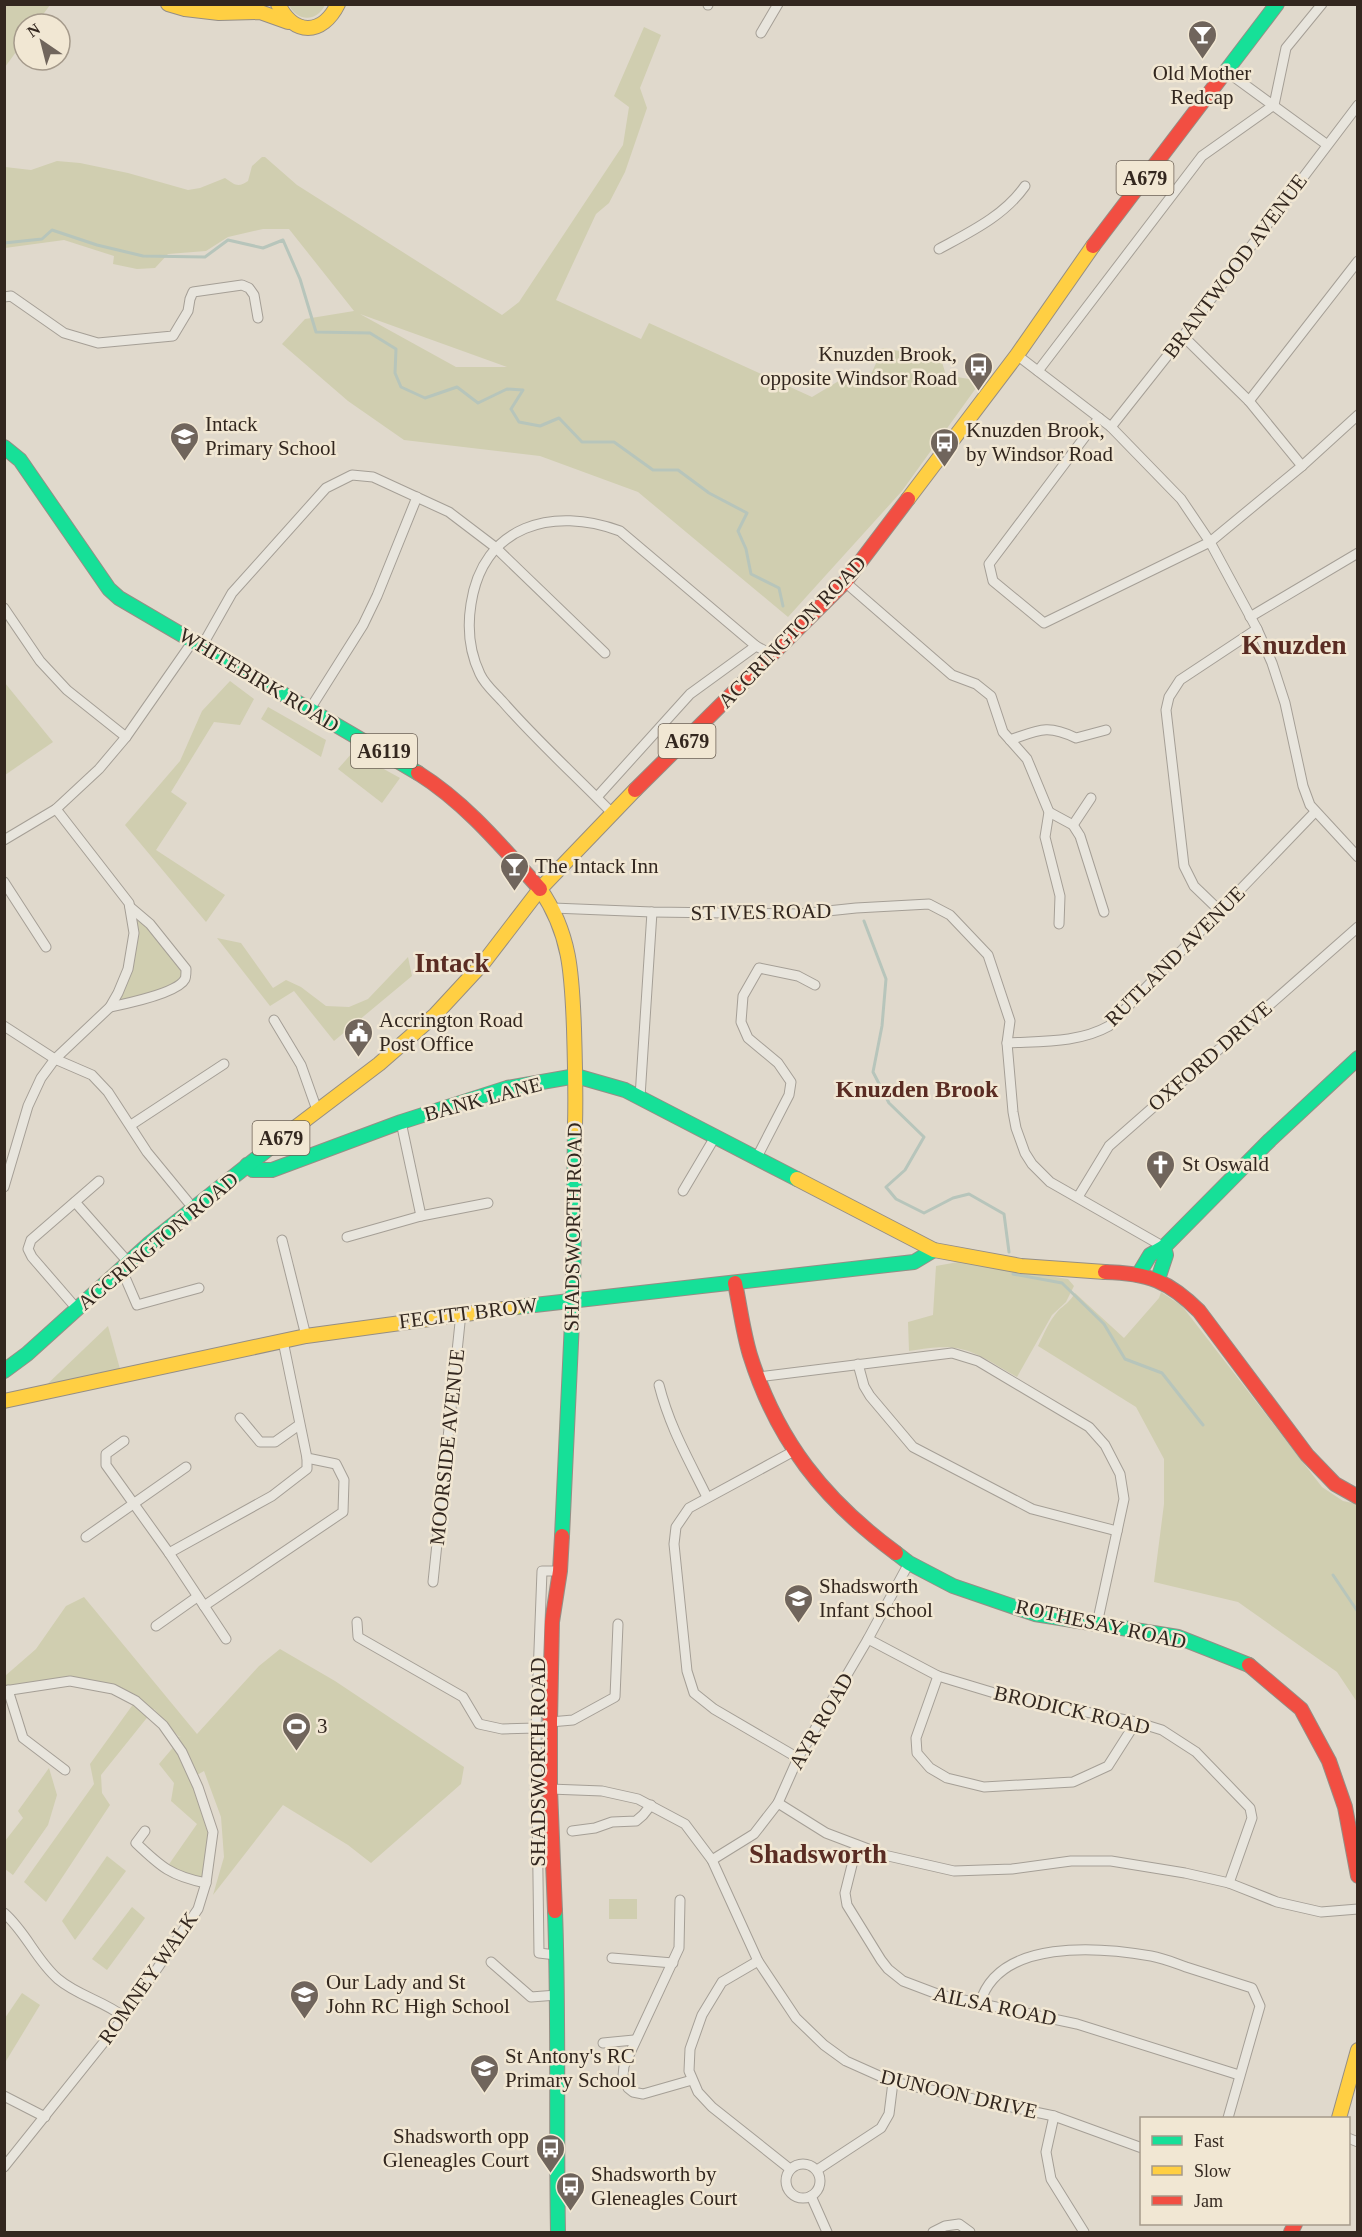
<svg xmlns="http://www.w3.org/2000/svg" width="1362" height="2237" viewBox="0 0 1362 2237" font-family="'Times New Roman',serif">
	<rect width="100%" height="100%" fill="#e0d9cc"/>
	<g fill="#d0ceb0" fill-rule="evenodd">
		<polygon points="5,4 50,5 36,24 24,24 24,41 5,67"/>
		<path d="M289,5V4L325,5C317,22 297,22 289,5Z"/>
		<path d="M644,27L661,35L640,88L647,108L625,172L609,203L596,214L556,300L641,339L649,323L812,397L847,376L867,383L883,348L941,359L945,372L944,384L949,386L957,377L969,379L974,383L976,388L902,491L788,617L638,492L540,456L404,440L348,401L282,344L305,319L354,311L289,229H263L228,237L206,251L168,254L155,268L137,269L113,264L114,256L64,240L5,248V167L31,170L57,161L80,163L128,173L188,190L200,188L225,178C235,185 238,188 248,181L252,166L262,157H265L297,185L502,315L519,302L623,145L629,107L614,96ZM360,314L507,367H456Z"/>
		<polygon points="230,681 254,699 240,725 214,722 171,792 187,803 156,850 225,895 206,922 125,825 180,761 202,711"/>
		<polygon points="5,683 53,742 5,775 4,775"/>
		<polygon points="268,707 326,740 321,757 261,719"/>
		<polygon points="353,752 400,778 382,803 338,769"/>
		<polygon points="130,907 186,969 179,986 110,1007 118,993 134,933"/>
		<polygon points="217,938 241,943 273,988 286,980 301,987 326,1006 349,1007 368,999 408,957 412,976 334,1041 294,991 270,1006"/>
		<path d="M958,1262L1068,1279L1074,1286L1066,1302L1052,1315L1017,1377C972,1351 964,1341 909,1351L908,1322L933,1315L936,1266Z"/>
		<path d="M1161,1292L1182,1306L1322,1487L1343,1501L1357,1504V1702L1337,1672L1238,1602L1154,1582L1164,1504V1459L1136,1407L1038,1346C1044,1334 1049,1321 1058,1311C1064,1305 1070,1302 1075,1293L1124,1338L1159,1298Z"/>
		<polygon points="108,1326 122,1376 37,1394"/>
		<polygon points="84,1597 197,1734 259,1666 280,1649 335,1681 464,1767 461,1784 371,1863 348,1845 283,1805 213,1895 224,1857 221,1817 204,1771 197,1775 213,1832 206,1883 165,1870 197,1824 171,1801 174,1783 159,1764 176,1744 172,1738 181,1736 178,1736 154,1709 101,1775 102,1793 110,1805 46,1902 24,1882 94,1784 90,1764 134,1703 113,1689 70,1681 5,1692 5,1676 36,1649 66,1606"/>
		<polygon points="49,1768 57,1795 48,1825 13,1875 5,1869 5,1841 23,1818 18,1811"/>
		<polygon points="107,1856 126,1871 75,1940 62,1921"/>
		<rect x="609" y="1899" width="28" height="20"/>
		<polygon points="132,1907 145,1918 107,1970 92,1959"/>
		<polygon points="22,1993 40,2005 6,2061 5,2018"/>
	</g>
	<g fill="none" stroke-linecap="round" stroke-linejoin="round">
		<g stroke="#b7c5bb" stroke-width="3">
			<polyline points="4,243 42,239 52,230 97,245 143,256 205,257 228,240 263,248 283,240 300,279 316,332 370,333 396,349 395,373 401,387 425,398 457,387 478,403 507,389 523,390 511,409 519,422 540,426 559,418 582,442 614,442 653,470 678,470 709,493 747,513 738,531 746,549 751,574 779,588 783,606"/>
			<polyline points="864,921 886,979 882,1026 873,1072 889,1103 924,1137 905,1170 886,1187 896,1199 924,1213 953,1198 969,1194 1004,1214 1009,1252"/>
			<polyline points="1013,1274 1062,1283 1104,1324 1125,1359 1162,1373 1203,1425"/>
			<polyline points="1333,1575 1358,1612"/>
		</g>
		<defs>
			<g id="street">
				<polyline points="708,4 708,5"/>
				<polyline points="761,33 778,4"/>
				<polyline points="1226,71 1326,144"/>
				<path d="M939,249C970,232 1004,216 1025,186"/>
				<polyline points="4,297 11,296 64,333 98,343 173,336 188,311 190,299 193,292 242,285 249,288 254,295 258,318"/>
				<polyline points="1183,336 1249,401 1302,466"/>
				<polyline points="1017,355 1111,427 1181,499 1210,542 1257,629 1272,663 1285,703 1303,786 1310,805 1358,857"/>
				<polyline points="1038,371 1202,156 1274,105 1286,48 1322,4"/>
				<polyline points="1249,401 1358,261"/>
				<polyline points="1099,418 989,564 993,581 1044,623 1210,542 1302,466 1358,415"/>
				<polyline points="1111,427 1183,336 1358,105"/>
				<polyline points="845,582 952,675 976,684 991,696 1003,732 1027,759 1049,812 1045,837 1060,896 1059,924"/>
				<polyline points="4,608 40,661 67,690 126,737"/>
				<polyline points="1250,617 1358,553"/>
				<polyline points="202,646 232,593 326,488 352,475 373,477 449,512 495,547 605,653"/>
				<polyline points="310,709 363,625 377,596 417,497"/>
				<path d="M1010,740C1039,730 1047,724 1076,738L1106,730"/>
				<polyline points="597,797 690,694 756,646"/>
				<polyline points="1049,812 1073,825 1080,836 1104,912"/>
				<path d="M612,813C576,776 537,741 503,702C496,694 485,685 480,674C469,651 467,629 471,604C483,525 553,506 620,531L756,646L773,655"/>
				<polyline points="1073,825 1091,798"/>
				<polyline points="4,840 56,809 99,769 126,737 193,641"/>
				<polyline points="4,882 46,947"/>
				<polyline points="553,908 652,912 799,914 856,908 929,904 950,915 988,955 1010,1021 1007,1043 1013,1112 1016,1128 1025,1153 1032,1164 1050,1182 1164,1247"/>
				<polyline points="1220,911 1194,886 1184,866 1166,710 1169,697 1180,680 1257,629"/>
				<path d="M110,1007C125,1004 178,993 185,979C186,978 186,971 186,969L150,924L130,907"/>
				<polyline points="274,1020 301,1065 317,1110"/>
				<polyline points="4,1026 55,1059 92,1075 108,1092 147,1152 193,1208"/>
				<path d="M1007,1043C1041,1041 1079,1043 1109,1026L1315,812"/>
				<polyline points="640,1097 652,912"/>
				<polyline points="401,1122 421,1216"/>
				<polyline points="131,1125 224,1064"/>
				<polyline points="756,1159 789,1095 791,1082 778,1063 748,1038 741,1022 743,996 759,968 798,976 815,985"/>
				<polyline points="4,1187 28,1106 41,1078 55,1059 110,1007 118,993 128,969 134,933 129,903 56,809"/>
				<polyline points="683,1191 715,1137"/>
				<polyline points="1078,1197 1109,1146 1358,927"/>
				<polyline points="75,1202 128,1262"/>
				<polyline points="347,1237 421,1216 488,1203"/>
				<polyline points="282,1240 306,1336"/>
				<polyline points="121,1268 137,1305 199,1288"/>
				<polyline points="77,1309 32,1257 28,1249 31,1240 99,1181"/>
				<polyline points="858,1364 864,1386 870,1396 913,1447 1032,1509 1117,1531"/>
				<polyline points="758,1377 952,1353 978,1361 1089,1427 1105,1445 1120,1474 1124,1499 1097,1624"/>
				<path d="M659,1385C670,1428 688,1458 707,1497"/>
				<polyline points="240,1418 260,1442 275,1442 299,1425"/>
				<polyline points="124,1441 106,1454 106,1465 169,1553 226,1639"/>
				<polyline points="794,1451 689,1508 676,1527 674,1544 687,1671 694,1693 714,1709 798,1758"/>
				<polyline points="86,1537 186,1467"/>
				<polyline points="169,1553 272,1496 307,1469 307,1458"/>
				<polyline points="433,1582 461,1313"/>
				<polyline points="204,1606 343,1512 344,1480 336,1464 307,1458 283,1341"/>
				<polyline points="357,1622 358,1637 463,1697 479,1724 502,1729 536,1728 550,1731"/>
				<polyline points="156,1626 197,1597"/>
				<polyline points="868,1639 938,1676 1001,1695 1136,1722 1162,1730 1196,1752 1250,1808 1252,1818 1229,1883"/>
				<polyline points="938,1676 916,1738 917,1753 930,1768 947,1778 984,1787 1073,1782 1108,1766 1136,1722"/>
				<polyline points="8,1690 23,1738 65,1770"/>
				<polyline points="4,1691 70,1681 113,1689 136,1701 163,1725 182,1752 198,1787 213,1832 206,1883 198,1909 124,2017 4,2167"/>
				<polyline points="550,1722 573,1720 615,1697 618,1624"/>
				<polyline points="550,1789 602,1791 638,1799 685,1824 712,1860 758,1961 796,2018 824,2045 846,2061 893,2082 1054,2116 1142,2148"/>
				<polyline points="778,1803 826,1833 884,1855 954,1871 1012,1869 1071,1861 1111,1861 1185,1873 1229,1883 1277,1902 1321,1912 1358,1909"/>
				<path d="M145,1831L136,1843C161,1867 171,1876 206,1883"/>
				<polyline points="572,1831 595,1828 612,1822 636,1821 643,1815 651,1805"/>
				<polyline points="857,1845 845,1893 847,1905 881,1960 888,1969 903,1981 940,1995 1077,2024 1239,2075"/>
				<polyline points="712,1860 754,1834 778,1803 798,1758 868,1639 909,1563"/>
				<polyline points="680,1900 679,1948 624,2066 623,2076 628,2088 633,2092 643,2094 692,2080"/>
				<path d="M4,1913C26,1932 36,1960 58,1979C78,1996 104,2001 124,2017"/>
				<polyline points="556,1955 539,1953 536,1728 542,1571 560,1571"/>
				<polyline points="612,1958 673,1963"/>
				<polyline points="758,1961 722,1982 702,2015 690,2049 689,2071 698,2092 712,2107 790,2169"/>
				<polyline points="491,1962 531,1997 557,1995"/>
				<path d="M980,2003C999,1938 1100,1947 1151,1956C1163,1958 1175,1963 1186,1967C1208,1974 1230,1981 1252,1988L1260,2006L1228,2118"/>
				<polyline points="603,2043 634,2040"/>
				<polyline points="4,2096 45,2117"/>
				<polyline points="1054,2116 1046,2152 1051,2179 1084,2232"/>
				<polyline points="1348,2138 1358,2142"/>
				<circle cx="803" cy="2181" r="17"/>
				<polyline points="817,2170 881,2128 889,2114 893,2082"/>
				<polyline points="811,2196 827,2232"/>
				<polyline points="933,2232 945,2226 959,2224 970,2232"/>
			</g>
			<g id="fast">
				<polyline points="1223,75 1277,4"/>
				<polyline points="4,447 20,460 109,589 119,598 418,773"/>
				<polyline points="247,1165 253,1170 272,1170 401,1122 507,1088 576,1076 625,1090 797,1179"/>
				<polyline points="1138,1275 1150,1255 1164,1247 1270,1140 1358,1058"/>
				<polyline points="1158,1279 1166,1255 1164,1247"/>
				<polyline points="517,1307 914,1262 934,1250"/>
				<polyline points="4,1371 27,1354 150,1243 296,1127"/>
				<polyline points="562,1536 573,1300 575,1125"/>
				<polyline points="896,1553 909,1563 953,1586 1035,1614 1178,1637 1249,1665"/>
				<path d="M555,1911C559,2018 556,2125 558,2232"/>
			</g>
			<g id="slow">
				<polyline points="168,4 185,9 219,13 260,12 288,22"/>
				<path d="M278,4C294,36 322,36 338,4"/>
				<polyline points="908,499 1017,355 1093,246"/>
				<path d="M540,889C571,934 572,976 574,1029C575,1061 576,1093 575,1125"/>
				<polyline points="296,1127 379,1064 435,1015 484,962 540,889 635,790"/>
				<polyline points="797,1179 934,1250 1021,1266 1105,1272"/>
				<polyline points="4,1401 306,1336 517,1307"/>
				<polyline points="1339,2118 1358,2050"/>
			</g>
			<g id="jam">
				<polyline points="1093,246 1223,75"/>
				<path d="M418,773C466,803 503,848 540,889"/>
				<polyline points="635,790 845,582 908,499"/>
				<path d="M1105,1272C1148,1273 1169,1281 1199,1311L1307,1455L1335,1484L1358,1497"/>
				<path d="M735,1283C740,1307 743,1332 750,1355C777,1441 824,1500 896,1553"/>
				<polyline points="1249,1665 1301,1709 1329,1761 1345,1807 1358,1876"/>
				<polyline points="555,1911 550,1789 550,1722 552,1622 560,1571 562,1536"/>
				<polyline points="1291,2232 1295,2224"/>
			</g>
		</defs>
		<use href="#street" stroke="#a59f96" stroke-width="11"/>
		<use href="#fast" stroke="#958e85" stroke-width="16"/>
		<use href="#slow" stroke="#958e85" stroke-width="16"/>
		<use href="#jam" stroke="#958e85" stroke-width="16"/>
		<use href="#street" stroke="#e8e5dd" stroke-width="9"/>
		<use href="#fast" stroke="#16e098" stroke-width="14"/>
		<use href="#slow" stroke="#ffcf43" stroke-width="14"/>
		<use href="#jam" stroke="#f24e42" stroke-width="14"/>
	</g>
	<defs>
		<symbol id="bar-pin" viewBox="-11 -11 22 30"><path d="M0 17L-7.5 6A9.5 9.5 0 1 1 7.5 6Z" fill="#70655c" stroke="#f1e7d3"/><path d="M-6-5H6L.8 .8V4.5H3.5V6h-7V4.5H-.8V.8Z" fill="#fff"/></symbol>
		<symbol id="bus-pin" viewBox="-11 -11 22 30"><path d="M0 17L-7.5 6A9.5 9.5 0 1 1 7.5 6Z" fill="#70655c" stroke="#f1e7d3"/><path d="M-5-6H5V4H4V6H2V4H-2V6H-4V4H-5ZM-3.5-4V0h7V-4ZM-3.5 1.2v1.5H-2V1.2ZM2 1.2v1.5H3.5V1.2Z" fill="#fff"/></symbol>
		<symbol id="school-pin" viewBox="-11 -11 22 30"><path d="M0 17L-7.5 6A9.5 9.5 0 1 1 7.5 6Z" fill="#70655c" stroke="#f1e7d3"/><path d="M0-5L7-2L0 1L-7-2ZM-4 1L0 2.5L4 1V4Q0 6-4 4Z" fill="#fff"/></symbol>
		<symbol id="civic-pin" viewBox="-11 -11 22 30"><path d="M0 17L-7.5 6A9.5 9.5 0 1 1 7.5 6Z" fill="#70655c" stroke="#f1e7d3"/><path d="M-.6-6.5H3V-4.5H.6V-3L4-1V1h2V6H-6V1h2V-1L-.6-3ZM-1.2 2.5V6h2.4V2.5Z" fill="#fff"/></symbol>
		<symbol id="church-pin" viewBox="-11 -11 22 30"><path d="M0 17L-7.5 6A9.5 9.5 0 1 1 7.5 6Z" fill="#70655c" stroke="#f1e7d3"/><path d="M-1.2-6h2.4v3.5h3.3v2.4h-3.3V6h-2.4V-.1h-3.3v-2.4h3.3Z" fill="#fff"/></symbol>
		<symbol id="stadium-pin" viewBox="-11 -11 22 30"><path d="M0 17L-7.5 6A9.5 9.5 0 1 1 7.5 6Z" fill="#70655c" stroke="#f1e7d3"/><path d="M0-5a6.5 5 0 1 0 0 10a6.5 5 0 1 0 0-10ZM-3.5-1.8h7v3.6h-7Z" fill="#fff"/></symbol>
	</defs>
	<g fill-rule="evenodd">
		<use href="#bar-pin" x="1186" y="18" width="33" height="45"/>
		<use href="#bus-pin" x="962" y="350" width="33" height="45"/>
		<use href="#school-pin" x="168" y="420" width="33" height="45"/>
		<use href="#bus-pin" x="928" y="426" width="33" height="45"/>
		<use href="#bar-pin" x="498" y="850" width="33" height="45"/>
		<use href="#civic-pin" x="342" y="1016" width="33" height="45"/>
		<use href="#church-pin" x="1144" y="1148" width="33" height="45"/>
		<use href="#school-pin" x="782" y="1582" width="33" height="45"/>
		<use href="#stadium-pin" x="280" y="1710" width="33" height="45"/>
		<use href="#school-pin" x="288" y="1978" width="33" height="45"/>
		<use href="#school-pin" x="468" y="2052" width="33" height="45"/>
		<use href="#bus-pin" x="534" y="2132" width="33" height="45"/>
		<use href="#bus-pin" x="554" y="2170" width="33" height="45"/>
	</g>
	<g text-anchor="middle" stroke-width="5" stroke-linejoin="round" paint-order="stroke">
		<g fill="#f1e7d3" stroke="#6c6155" stroke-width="1.5">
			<rect x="1116.5" y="161" width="57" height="34" rx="4.5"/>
			<rect x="658.5" y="724" width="57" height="34" rx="4.5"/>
			<rect x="351" y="734" width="66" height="34" rx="4.5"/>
			<rect x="252.5" y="1121" width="57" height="34" rx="4.5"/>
		</g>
		<g font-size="20" font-weight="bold" fill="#33271f">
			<text x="1145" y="185">A679</text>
			<text x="687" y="748">A679</text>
			<text x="384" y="758">A6119</text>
			<text x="281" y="1145">A679</text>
		</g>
		<g font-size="21" fill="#33271f" stroke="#f1e7d3" text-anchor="start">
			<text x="1202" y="80" text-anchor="middle">Old Mother<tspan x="1202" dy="24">Redcap</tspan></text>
			<text x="957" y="361" text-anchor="end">Knuzden Brook,<tspan x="957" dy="24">opposite Windsor Road</tspan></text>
			<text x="205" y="431">Intack<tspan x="205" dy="24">Primary School</tspan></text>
			<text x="966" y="437">Knuzden Brook,<tspan x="966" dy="24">by Windsor Road</tspan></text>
			<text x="535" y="873">The Intack Inn</text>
			<text x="379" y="1027">Accrington Road<tspan x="379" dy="24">Post Office</tspan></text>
			<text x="1182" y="1171">St Oswald</text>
			<text x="819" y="1593">Shadsworth<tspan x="819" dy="24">Infant School</tspan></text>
			<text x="317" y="1733">3</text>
			<text x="326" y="1989">Our Lady and St<tspan x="326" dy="24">John RC High School</tspan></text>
			<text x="505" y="2063">St Antony's RC<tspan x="505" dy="24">Primary School</tspan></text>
			<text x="529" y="2143" text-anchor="end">Shadsworth opp<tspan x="529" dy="24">Gleneagles Court</tspan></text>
			<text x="591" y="2181">Shadsworth by<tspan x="591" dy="24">Gleneagles Court</tspan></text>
		</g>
		<g font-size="21" fill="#33271f" stroke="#f1e7d3">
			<text transform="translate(1235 266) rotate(-53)" y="7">BRANTWOOD AVENUE</text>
			<text transform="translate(792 632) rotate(-46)" y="7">ACCRINGTON ROAD</text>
			<text transform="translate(259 680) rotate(31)" y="7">WHITEBIRK ROAD</text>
			<text transform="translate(761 912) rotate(-1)" y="7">ST IVES ROAD</text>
			<text transform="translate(1175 956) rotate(-45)" y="7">RUTLAND AVENUE</text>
			<text transform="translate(1210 1056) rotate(-41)" y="7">OXFORD DRIVE</text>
			<text transform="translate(483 1099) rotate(-15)" y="7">BANK LANE</text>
			<text transform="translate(573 1227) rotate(-89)" y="7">SHADSWORTH ROAD</text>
			<text transform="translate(158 1241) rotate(-40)" y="7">ACCRINGTON ROAD</text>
			<text transform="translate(468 1313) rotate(-7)" y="7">FECITT BROW</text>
			<text transform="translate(447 1447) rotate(-84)" y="7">MOORSIDE AVENUE</text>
			<text transform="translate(1101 1624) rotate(12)" y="7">ROTHESAY ROAD</text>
			<text transform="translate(1072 1710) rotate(13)" y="7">BRODICK ROAD</text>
			<text transform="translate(821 1721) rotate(-60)" y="7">AYR ROAD</text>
			<text transform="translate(538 1762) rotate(-90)" y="7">SHADSWORTH ROAD</text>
			<text transform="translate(148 1978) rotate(-55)" y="7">ROMNEY WALK</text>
			<text transform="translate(995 2006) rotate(12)" y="7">AILSA ROAD</text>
			<text transform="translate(959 2094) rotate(13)" y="7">DUNOON DRIVE</text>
		</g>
		<g font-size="24" font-weight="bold" fill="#5a2c23" stroke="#f1e7d3">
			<text x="917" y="1097">Knuzden Brook</text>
		</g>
		<g font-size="27" font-weight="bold" fill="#5a2c23" stroke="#f1e7d3">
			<text x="1294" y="654">Knuzden</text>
			<text x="452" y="972">Intack</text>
			<text x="818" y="1863">Shadsworth</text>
		</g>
	</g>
	<rect width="1362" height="2237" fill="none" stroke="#33271f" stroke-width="12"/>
	<rect x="1140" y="2117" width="210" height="108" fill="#f1e7d3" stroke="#a59a8b" stroke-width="1.5"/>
	<rect x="1152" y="2136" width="30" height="9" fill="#16e098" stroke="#a59a8b" stroke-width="1.5"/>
	<text x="1194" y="2147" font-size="18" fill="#33271f">Fast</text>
	<rect x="1152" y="2166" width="30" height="9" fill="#ffcf43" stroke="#a59a8b" stroke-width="1.5"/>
	<text x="1194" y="2177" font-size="18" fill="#33271f">Slow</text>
	<rect x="1152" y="2196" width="30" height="9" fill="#f24e42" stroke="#a59a8b" stroke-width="1.5"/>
	<text x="1194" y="2207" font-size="18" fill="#33271f">Jam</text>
	<g transform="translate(42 42) rotate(325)"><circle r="28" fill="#f1e7d3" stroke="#a59a8b" stroke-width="1.5"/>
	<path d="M0-4.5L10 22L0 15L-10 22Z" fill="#70655c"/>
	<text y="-9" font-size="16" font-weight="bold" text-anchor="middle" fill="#33271f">N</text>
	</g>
</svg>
